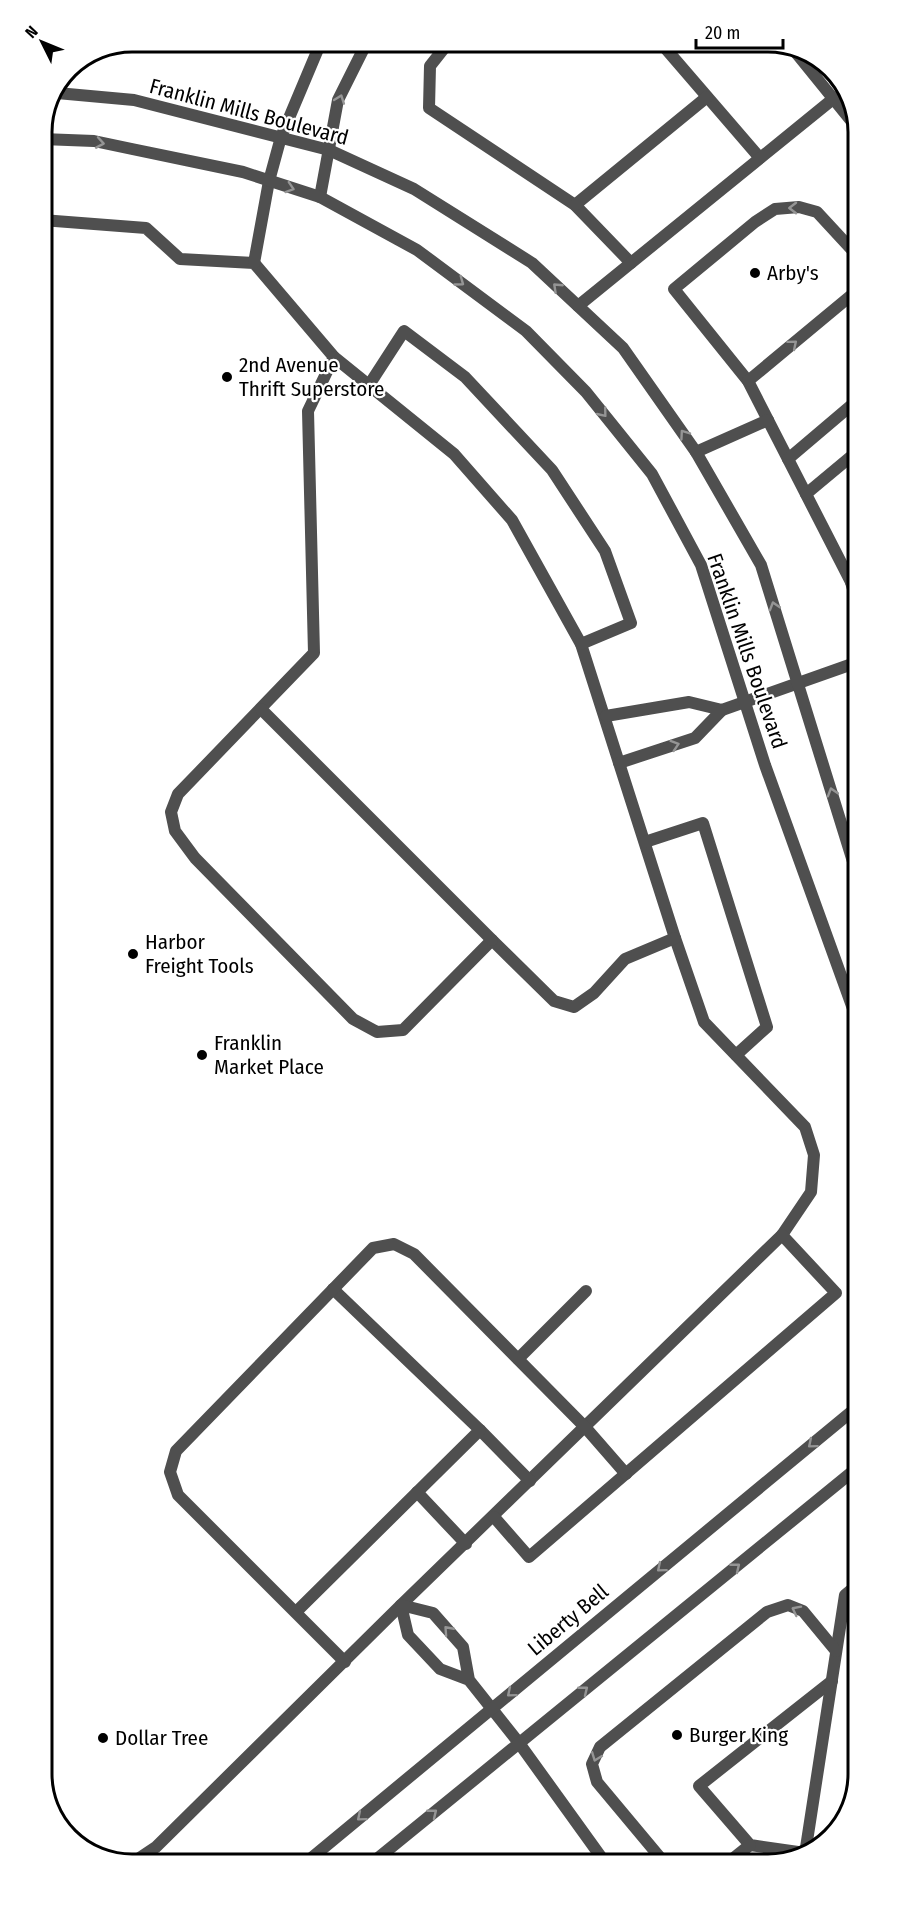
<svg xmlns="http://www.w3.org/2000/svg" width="900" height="1907" viewBox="0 0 900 1907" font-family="'Fira Sans Condensed',sans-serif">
	<rect width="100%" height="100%" fill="#fff"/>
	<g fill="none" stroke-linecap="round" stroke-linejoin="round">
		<g stroke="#4f4f4f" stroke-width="12">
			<polyline points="449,42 430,66 429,108 575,205 631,263"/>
			<polyline points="660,42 760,158"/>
			<polyline points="575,205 707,97"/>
			<polyline points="42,220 146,228 180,259 254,263 334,357 454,454 512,520 581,644 675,938 704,1022 805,1127 814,1155 811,1192 782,1235 401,1605 156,1847 129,1865"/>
			<polyline points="854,252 817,212 799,207 775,209 755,222 674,289 748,381 851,582 854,579"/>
			<polyline points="254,263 269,181"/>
			<polyline points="578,306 833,99"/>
			<polyline points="334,357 308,411 314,653 178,794 171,812 175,831 195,858 353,1019 377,1032 403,1030 492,940 554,1001 574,1007 594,993 625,959 675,938"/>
			<polyline points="748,381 854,293"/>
			<polyline points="369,385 404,331 465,377 552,470 605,551 631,623 581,644"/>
			<polyline points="696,452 768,420"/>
			<polyline points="788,459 854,403"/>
			<polyline points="806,494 854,454"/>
			<polyline points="851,582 855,596"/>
			<polyline points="261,709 492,940"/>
			<polyline points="606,716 689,702 722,710 855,663"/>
			<polyline points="619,763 695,738 722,710"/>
			<polyline points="645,842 703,823 767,1027 736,1055"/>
			<polyline points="45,1102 47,1196 45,1198"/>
			<polyline points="518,1359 586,1291"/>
			<polyline points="480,1430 530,1481"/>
			<polyline points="417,1492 466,1544"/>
			<polyline points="494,1517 529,1557 836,1293 782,1235"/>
			<polyline points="296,1612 480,1430 333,1289"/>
			<polyline points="345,1662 178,1495 170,1472 176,1451 373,1248 394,1244 414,1254 585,1427 626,1474"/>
			<polyline points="469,1680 440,1669 408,1635 401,1605 433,1613 463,1647 469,1680 519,1743 604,1861"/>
			<polyline points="805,1853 750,1845 699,1786 832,1681"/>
			<polyline points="805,1854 845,1595 857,1585"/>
			<polyline points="663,1861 597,1782 592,1764 600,1747 767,1612 788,1605 803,1611 836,1651"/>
			<polyline points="730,1861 750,1845"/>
		</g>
		<g stroke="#4f4f4f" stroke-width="12">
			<polyline points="793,49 853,123"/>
			<polyline points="269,181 281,137 321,42"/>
			<polyline points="320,197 338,100 367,42"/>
			<polyline points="372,1863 857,1468"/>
			<polyline points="304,1864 857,1407"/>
		</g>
		<g stroke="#4f4f4f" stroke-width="12">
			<polyline points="57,93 134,100 329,150 414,189 532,263 623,348 696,452 761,565 855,868"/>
			<polyline points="42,139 94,141 132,149 243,172 320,197 417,250 526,331 586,392 652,474 701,565 765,765 856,1017"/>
		</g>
	</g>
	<defs><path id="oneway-chevron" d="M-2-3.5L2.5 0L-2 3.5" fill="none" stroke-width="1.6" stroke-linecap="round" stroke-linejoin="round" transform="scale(1.5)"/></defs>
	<g stroke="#959595">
		<use href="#oneway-chevron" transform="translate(340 99) rotate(-70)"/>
		<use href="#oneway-chevron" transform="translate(100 143) rotate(10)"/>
		<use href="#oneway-chevron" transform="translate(290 188) rotate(18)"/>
		<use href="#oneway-chevron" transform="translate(793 208) rotate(-180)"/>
		<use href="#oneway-chevron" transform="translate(460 282) rotate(36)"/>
		<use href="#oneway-chevron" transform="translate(557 287) rotate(-137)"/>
		<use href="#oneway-chevron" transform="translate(793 344) rotate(-40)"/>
		<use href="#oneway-chevron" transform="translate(603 413) rotate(51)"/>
		<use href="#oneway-chevron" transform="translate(684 434) rotate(-125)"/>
		<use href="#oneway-chevron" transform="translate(774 606) rotate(-107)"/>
		<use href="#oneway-chevron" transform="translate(675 745) rotate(-18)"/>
		<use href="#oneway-chevron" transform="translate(832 792) rotate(-107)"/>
		<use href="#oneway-chevron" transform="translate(812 1444) rotate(140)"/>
		<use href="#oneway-chevron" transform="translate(736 1567) rotate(-39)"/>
		<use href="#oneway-chevron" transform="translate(661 1568) rotate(140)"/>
		<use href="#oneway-chevron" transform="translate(796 1610) rotate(-153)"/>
		<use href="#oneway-chevron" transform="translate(448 1630) rotate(-132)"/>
		<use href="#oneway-chevron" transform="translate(584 1690) rotate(-39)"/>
		<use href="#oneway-chevron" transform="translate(511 1693) rotate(140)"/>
		<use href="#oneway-chevron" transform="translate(596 1757) rotate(111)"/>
		<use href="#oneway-chevron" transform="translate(433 1813) rotate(-39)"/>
		<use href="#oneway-chevron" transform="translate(361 1817) rotate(140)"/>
	</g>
	<g fill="#000" stroke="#fff" stroke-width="2">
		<circle cx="755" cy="273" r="6"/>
		<circle cx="227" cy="377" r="6"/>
		<circle cx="133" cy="954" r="6"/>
		<circle cx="202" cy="1055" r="6"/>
		<circle cx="677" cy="1735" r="6"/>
		<circle cx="103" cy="1738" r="6"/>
	</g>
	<g text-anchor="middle" stroke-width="4.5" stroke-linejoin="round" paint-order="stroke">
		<g font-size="21" fill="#000" stroke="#fff">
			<text transform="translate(249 112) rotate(15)" y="7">Franklin Mills Boulevard</text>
			<text transform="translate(747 651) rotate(71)" y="7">Franklin Mills Boulevard</text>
			<text transform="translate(568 1620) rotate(-40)" y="7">Liberty Bell</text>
		</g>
		<g font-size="21" fill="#000" stroke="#fff" text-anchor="start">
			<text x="767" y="280">Arby's</text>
			<text x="239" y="372">2nd Avenue<tspan x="239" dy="24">Thrift Superstore</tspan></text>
			<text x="145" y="949">Harbor<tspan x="145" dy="24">Freight Tools</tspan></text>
			<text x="214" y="1050">Franklin<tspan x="214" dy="24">Market Place</tspan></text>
			<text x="689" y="1742">Burger King</text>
			<text x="115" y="1745">Dollar Tree</text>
		</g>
	</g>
	<path d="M0 0H900V1907H0ZM132 52H768A80 80 0 0 1 848 132V1774A80 80 0 0 1 768 1854H132A80 80 0 0 1 52 1774V132A80 80 0 0 1 132 52Z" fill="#fff" fill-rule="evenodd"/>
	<path fill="none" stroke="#000" stroke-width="3" d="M132 52H768A80 80 0 0 1 848 132V1774A80 80 0 0 1 768 1854H132A80 80 0 0 1 52 1774V132A80 80 0 0 1 132 52Z"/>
	<g transform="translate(42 42) rotate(313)" stroke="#ffffff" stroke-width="4.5" paint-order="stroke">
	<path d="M0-4.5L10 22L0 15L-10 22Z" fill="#000000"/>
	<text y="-9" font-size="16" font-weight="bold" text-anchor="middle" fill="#000000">N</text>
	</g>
	<path d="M696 39v9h87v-9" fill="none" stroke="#000000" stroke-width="3"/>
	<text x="705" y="39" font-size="18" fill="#000000" stroke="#ffffff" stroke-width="4.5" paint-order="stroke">20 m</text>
</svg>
